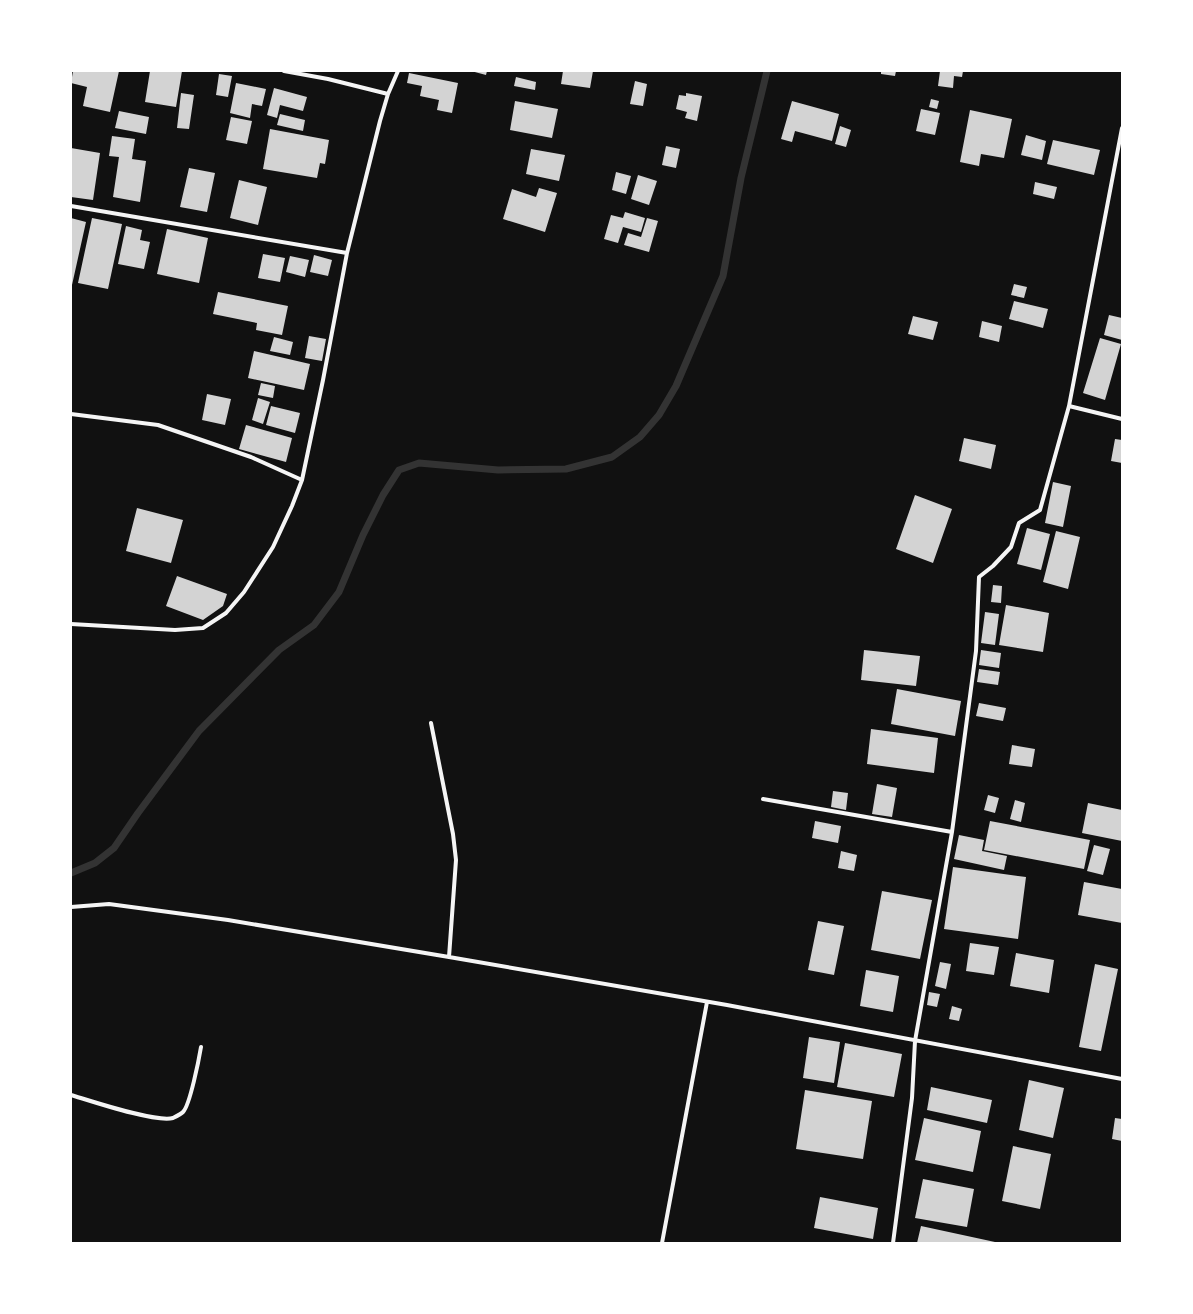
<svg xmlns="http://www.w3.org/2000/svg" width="1193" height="1314" font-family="Spectral,serif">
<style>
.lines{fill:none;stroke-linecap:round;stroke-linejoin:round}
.stream{stroke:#333;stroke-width:7}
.building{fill:#d3d3d3}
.minor{stroke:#f5f5f5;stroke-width:4}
</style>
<rect width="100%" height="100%" fill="#111"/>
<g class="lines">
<!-- stream -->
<path class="stream" d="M 71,873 L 95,863 L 114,848 L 138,813 L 199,731 L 279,650 L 314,625 L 339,592 L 363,535 L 383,495 L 399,470 L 419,463 L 498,470 L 566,469 L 612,457 L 640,437 L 659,415 L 676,386 L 723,276 L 741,178 L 767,71"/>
</g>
<!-- building -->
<path class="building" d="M 73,71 L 119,71 L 110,112 L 83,106 L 87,87 L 71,83 Z
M 150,71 L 182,71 L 176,107 L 145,102 Z
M 471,71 L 487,71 L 486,75 Z
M 563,71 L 593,71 L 590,88 L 561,84 Z
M 881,71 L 896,71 L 895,76 L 881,74 Z
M 940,71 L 963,71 L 962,77 L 954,76 L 953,88 L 938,86 Z
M 409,73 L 458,83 L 452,113 L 437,110 L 439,100 L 420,96 L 422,86 L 407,83 Z
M 219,74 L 232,76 L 228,97 L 216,95 Z
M 516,77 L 536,82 L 535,90 L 514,86 Z
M 635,81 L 647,84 L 643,106 L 630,104 Z
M 236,83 L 266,89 L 262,106 L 252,104 L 250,118 L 230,113 Z
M 274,88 L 307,97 L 303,111 L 280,105 L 277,118 L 267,115 Z
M 181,93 L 194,95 L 189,129 L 177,128 Z
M 686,93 L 702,96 L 697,121 L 685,118 L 687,112 L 676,109 L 679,95 L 686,96 Z
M 931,99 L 939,101 L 937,109 L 929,107 Z
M 515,101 L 558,109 L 552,138 L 510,130 Z
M 792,101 L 839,114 L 832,141 L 795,131 L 792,142 L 781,139 Z
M 921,109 L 940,113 L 935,135 L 916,131 Z
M 970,110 L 1012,119 L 1004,158 L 981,154 L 979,166 L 960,162 Z
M 119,111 L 149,117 L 146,134 L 115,128 Z
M 280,114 L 305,120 L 303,131 L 277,125 Z
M 231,117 L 252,121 L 247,144 L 226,140 Z
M 840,126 L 851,130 L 846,147 L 835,144 Z
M 270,129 L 329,140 L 325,164 L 320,163 L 317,178 L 263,169 Z
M 1026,135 L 1046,141 L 1042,160 L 1021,155 Z
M 112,136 L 135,139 L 132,159 L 146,161 L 140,202 L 113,197 L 119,157 L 109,156 Z
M 1053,140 L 1100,150 L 1094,175 L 1047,164 Z
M 666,146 L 680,149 L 676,168 L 662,165 Z
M 71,148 L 100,153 L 93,200 L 71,197 Z
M 531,149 L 565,155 L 559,181 L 526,174 Z
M 189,168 L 215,173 L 207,212 L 180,207 Z
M 616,172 L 631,176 L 626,194 L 612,190 Z
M 638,175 L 657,181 L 649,205 L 631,199 Z
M 239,180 L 267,187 L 258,225 L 230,218 Z
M 1035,182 L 1057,187 L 1054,199 L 1033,194 Z
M 539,188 L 557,193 L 545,232 L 503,219 L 512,189 L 536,197 Z
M 625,212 L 645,218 L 641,232 L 623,227 L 618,243 L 604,239 L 611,215 L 623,218 Z
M 71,218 L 86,222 L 72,285 L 71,285 Z
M 92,218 L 122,224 L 108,289 L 78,283 Z
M 647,218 L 658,221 L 649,252 L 624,245 L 628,233 L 641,237 Z
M 126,226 L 142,230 L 140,240 L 150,242 L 144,269 L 118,264 Z
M 167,229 L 208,238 L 199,283 L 157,274 Z
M 263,254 L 285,258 L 280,282 L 258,278 Z
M 314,255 L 332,260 L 328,276 L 310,272 Z
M 290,256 L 309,260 L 305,277 L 286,272 Z
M 1014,284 L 1027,287 L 1024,298 L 1011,295 Z
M 218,292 L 288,306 L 282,335 L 256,330 L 257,323 L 213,314 Z
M 1014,301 L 1048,309 L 1043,328 L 1009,319 Z
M 1109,315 L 1122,318 L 1122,340 L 1104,335 Z
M 913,316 L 938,322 L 933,340 L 908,334 Z
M 982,321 L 1002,326 L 999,342 L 979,337 Z
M 309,336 L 326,339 L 322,361 L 305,358 Z
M 274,337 L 293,342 L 290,355 L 270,351 Z
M 1100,338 L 1121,344 L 1105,400 L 1083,393 Z
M 254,351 L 310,364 L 304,390 L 248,378 Z
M 261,383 L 275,386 L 273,398 L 258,395 Z
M 207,394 L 231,399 L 225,425 L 202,420 Z
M 258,398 L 270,402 L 263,424 L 252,420 Z
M 271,406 L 300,413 L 295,433 L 266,425 Z
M 246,425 L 292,438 L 286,462 L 239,449 Z
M 964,438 L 996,445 L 991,469 L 959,461 Z
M 1115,439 L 1122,440 L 1122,463 L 1111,461 Z
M 1053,482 L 1071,486 L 1063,527 L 1045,523 Z
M 915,495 L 952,509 L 933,563 L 896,549 Z
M 137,508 L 183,520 L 171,563 L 126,551 Z
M 1027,528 L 1050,534 L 1041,570 L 1017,564 Z
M 1056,531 L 1080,537 L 1068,589 L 1043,582 Z
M 177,576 L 227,594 L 223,606 L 203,620 L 166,606 Z
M 993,585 L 1002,586 L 1001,603 L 991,602 Z
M 1006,605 L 1049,613 L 1043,652 L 999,645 Z
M 985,612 L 999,614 L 995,645 L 981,643 Z
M 864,650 L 920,656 L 916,686 L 861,680 Z
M 981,650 L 1001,653 L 999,668 L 979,665 Z
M 979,669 L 1000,672 L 998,685 L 977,682 Z
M 897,689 L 961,701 L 955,736 L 891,724 Z
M 979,703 L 1006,708 L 1003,721 L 976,716 Z
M 871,729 L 938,738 L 934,773 L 867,764 Z
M 1012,745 L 1035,749 L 1032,767 L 1009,764 Z
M 877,784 L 897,788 L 892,817 L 872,814 Z
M 833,791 L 848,793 L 846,810 L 831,807 Z
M 988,795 L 999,798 L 995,813 L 984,810 Z
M 1015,800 L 1025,803 L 1021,822 L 1010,819 Z
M 1088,803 L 1122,810 L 1122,841 L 1082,833 Z
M 815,821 L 841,826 L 838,843 L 812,838 Z
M 990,821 L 1090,840 L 1084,869 L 984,850 Z
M 959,835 L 984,840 L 982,851 L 1007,856 L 1004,870 L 954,859 Z
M 1094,845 L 1110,849 L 1103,875 L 1087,871 Z
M 841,851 L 857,855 L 854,871 L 838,868 Z
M 953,867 L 1026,877 L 1018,939 L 944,929 Z
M 1084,882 L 1122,889 L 1122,923 L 1078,915 Z
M 882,891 L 932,900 L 920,959 L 871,950 Z
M 818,921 L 844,926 L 834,975 L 808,970 Z
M 970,943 L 999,947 L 994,975 L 966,971 Z
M 1016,953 L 1054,960 L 1049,993 L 1010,986 Z
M 940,962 L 951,964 L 946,989 L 935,986 Z
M 1095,964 L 1118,969 L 1101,1051 L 1079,1047 Z
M 866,970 L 899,976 L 893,1012 L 860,1006 Z
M 929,992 L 940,994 L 937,1007 L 927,1005 Z
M 952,1006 L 962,1009 L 959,1021 L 949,1019 Z
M 809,1037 L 840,1042 L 834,1083 L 803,1078 Z
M 845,1043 L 902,1054 L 894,1097 L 837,1087 Z
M 1029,1080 L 1064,1088 L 1053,1138 L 1019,1130 Z
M 931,1087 L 992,1100 L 987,1123 L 927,1110 Z
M 805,1090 L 872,1101 L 863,1159 L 796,1149 Z
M 924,1118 L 981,1131 L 973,1172 L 915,1160 Z
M 1115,1118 L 1122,1119 L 1122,1141 L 1112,1139 Z
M 1013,1146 L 1051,1154 L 1040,1209 L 1002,1201 Z
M 923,1179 L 974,1189 L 967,1227 L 915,1218 Z
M 820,1197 L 878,1208 L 873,1239 L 814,1228 Z
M 921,1226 L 995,1242 L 995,1243 L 917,1243 Z"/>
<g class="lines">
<!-- minor -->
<path class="minor" d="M 284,71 L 328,79 L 388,94
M 71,206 L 347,253
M 1069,406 L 1122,419
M 71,414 L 158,425 L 251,457 L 302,480
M 71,624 L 175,630 L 203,628 L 226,613 L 244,592 L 273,547 L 292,506 L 302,480 L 323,380 L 347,253 L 380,121 L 388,94 L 398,71
M 431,723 L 453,834 L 456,860 L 449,957
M 763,799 L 952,832
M 71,907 L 109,904 L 228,920 L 449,957 L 727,1005 L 1122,1079
M 71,1095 C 91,1101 156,1123 173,1118 C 175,1117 181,1114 183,1112 C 190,1105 199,1059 201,1047
M 662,1243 L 707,1002
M 893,1243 L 912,1098 L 915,1041 L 952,832 L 976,651 L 979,577 L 993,566 L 1011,547 L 1019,523 L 1040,510 L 1069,406 L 1122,128"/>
</g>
<!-- border -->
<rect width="1193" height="1314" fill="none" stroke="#ffffff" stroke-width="144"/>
</svg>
